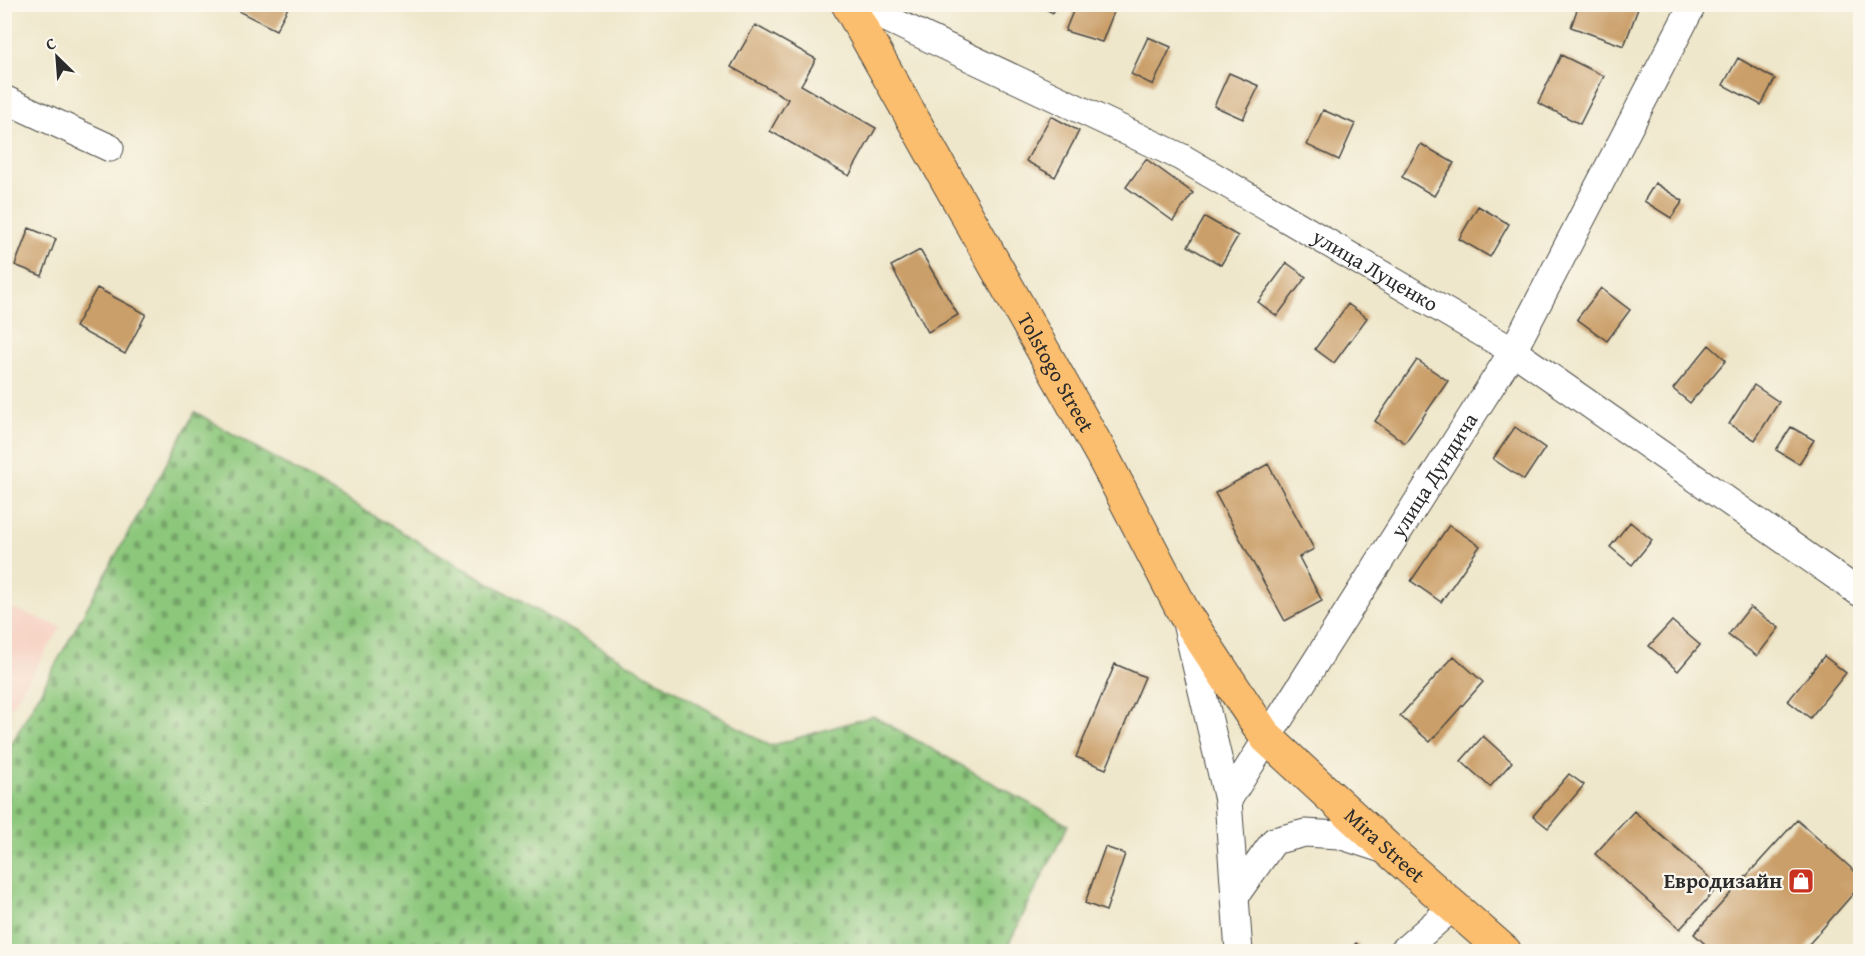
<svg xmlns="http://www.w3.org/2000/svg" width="1865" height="956" font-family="'Gentium Book Plus',serif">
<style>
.built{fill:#f6d2c3}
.cemetery{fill:url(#cemetery-stones);stroke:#5c7954;stroke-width:1.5}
.building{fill:#ca9f69}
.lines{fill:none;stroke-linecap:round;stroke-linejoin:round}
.minor-casing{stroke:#484743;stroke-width:29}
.major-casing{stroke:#484743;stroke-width:35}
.minor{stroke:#fff;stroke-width:27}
.major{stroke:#fbbd6e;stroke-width:33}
.labels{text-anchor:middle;stroke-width:4.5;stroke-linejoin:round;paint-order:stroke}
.street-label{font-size:21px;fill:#2b2b2b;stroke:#fbf7ec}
.poi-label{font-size:21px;font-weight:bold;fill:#2b2b2b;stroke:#fbf7ec;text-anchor:end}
</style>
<defs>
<pattern id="cemetery-stones" width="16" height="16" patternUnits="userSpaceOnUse" patternTransform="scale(1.5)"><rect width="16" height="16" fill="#8cc77c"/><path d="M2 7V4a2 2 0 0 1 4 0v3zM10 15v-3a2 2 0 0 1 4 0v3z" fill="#73a266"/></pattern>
</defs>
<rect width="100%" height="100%" fill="#fbf7ec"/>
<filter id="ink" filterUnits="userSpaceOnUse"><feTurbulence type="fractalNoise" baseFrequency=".0167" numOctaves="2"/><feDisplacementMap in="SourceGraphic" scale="12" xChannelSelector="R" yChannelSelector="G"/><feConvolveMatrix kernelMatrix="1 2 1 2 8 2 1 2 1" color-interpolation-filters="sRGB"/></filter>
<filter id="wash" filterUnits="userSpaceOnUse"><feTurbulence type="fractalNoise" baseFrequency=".008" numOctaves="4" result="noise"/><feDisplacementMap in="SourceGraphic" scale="24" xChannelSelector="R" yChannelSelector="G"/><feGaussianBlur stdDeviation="1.35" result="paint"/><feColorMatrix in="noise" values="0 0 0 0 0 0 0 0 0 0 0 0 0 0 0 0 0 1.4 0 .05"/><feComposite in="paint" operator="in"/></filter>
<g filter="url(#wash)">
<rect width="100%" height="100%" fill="#efe7cb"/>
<!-- built -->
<path class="built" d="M 5,605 L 61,627 L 5,717 Z"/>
<!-- cemetery -->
<path class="cemetery" d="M 195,412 L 770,746 L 873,716 L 1068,825 L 1005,951 L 5,951 L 5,756 Z"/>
<g id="blocks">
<!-- building -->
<path class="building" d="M 244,4 L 290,4 L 276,30 L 240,12 Z
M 1036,4 L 1057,4 L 1053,13 Z
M 1076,4 L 1117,4 L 1102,42 L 1065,31 Z
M 1579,4 L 1639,6 L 1624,46 L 1571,27 Z
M 755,25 L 816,59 L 801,85 L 876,128 L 849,176 L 770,131 L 788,99 L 731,67 Z
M 1148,37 L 1171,47 L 1153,85 L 1131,74 Z
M 1561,55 L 1604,76 L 1580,124 L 1538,103 Z
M 1738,58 L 1775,79 L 1761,105 L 1723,85 Z
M 1229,73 L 1259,86 L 1243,119 L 1214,106 Z
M 1323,110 L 1355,124 L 1339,160 L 1307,145 Z
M 1051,116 L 1079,131 L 1055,177 L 1026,161 Z
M 1421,144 L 1454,163 L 1434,196 L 1402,177 Z
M 1146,159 L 1193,193 L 1173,221 L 1126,187 Z
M 1655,183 L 1683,201 L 1671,218 L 1644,201 Z
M 1478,206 L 1509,224 L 1490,257 L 1459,239 Z
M 1205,217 L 1238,236 L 1221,265 L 1188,246 Z
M 29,228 L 56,239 L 42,276 L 15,265 Z
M 920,250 L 958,315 L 928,332 L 891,266 Z
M 1287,263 L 1306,277 L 1277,316 L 1258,302 Z
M 97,288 L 146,314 L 125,354 L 75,327 Z
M 1601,288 L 1630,310 L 1607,341 L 1577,319 Z
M 1348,304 L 1367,318 L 1334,363 L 1315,349 Z
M 1709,345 L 1726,360 L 1690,403 L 1673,389 Z
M 1417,360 L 1448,381 L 1405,443 L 1375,421 Z
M 1754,385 L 1779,402 L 1755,440 L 1729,424 Z
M 1515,427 L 1545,448 L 1524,480 L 1493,459 Z
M 1791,427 L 1814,440 L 1799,464 L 1776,450 Z
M 1268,464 L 1314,549 L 1299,557 L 1322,601 L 1285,621 L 1215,493 Z
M 1630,522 L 1652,540 L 1632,565 L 1610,547 Z
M 1449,525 L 1480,546 L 1441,602 L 1411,581 Z
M 1750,607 L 1779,628 L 1757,656 L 1728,635 Z
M 1672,621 L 1700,645 L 1678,671 L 1649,646 Z
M 1454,656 L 1483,682 L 1430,742 L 1400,716 Z
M 1824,656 L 1846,673 L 1810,718 L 1788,701 Z
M 1115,664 L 1145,677 L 1106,769 L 1076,757 Z
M 1483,736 L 1512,762 L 1490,787 L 1461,761 Z
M 1569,774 L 1584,785 L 1548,828 L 1533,816 Z
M 1634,811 L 1719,886 L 1680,929 L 1595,854 Z
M 1797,820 L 1860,876 L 1860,886 L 1802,952 L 1714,952 L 1694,934 Z
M 1105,847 L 1125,854 L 1106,911 L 1085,903 Z
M 1356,943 L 1366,952 L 1348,952 Z"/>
</g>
</g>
<g filter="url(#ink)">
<use href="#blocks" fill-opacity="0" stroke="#484743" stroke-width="1.5"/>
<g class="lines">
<defs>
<g id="minor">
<path id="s1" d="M 856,4 L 1181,157 L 1513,351 L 1860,593"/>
<path d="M 4,99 L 110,148"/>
<path d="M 1186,623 L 1228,800"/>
<path d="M 1235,896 L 1274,841 L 1305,833 L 1339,835 L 1388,851"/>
<path id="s2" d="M 1239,952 L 1228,800 L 1513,351 L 1693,4"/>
<path d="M 1402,952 L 1453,907"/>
</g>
<g id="major">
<path id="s3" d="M 848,4 L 1102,455 L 1184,613 L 1266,737 L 1390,851 L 1505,952"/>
</g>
</defs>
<!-- minor casing -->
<use href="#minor" class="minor-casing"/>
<!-- major casing -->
<use href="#major" class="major-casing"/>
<!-- minor -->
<use href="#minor" class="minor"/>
<!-- major -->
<use href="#major" class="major"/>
</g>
</g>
<!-- icons -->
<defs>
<symbol id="shop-square" viewBox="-11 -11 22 22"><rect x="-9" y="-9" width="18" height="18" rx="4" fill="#c8321e" stroke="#fbf7ec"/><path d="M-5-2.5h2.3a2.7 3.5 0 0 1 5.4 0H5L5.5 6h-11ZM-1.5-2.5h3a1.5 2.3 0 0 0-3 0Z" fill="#fff"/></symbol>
</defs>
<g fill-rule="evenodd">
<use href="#shop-square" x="1786" y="866" width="30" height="30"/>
</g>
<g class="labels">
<!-- street labels -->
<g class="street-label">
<text dy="7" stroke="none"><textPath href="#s1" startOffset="584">улица Луценко</textPath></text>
<text dy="7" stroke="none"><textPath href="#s3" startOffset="423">Tolstogo Street</textPath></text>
<text dy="7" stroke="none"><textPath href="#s2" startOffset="537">улица Дундича</textPath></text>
<text dy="7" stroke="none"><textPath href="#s3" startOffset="1005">Mira Street</textPath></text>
</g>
<!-- poi labels -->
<g class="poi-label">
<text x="1782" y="888">Евродизайн</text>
</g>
</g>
<!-- margin -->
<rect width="1865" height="956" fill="none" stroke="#fbf7ec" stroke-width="24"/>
<!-- north arrow -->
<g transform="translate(57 57) rotate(335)" stroke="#fbf7ec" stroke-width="4.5" paint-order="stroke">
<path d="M0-4.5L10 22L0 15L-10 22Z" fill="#2b2b2b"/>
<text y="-9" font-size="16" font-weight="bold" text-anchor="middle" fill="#2b2b2b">С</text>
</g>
</svg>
